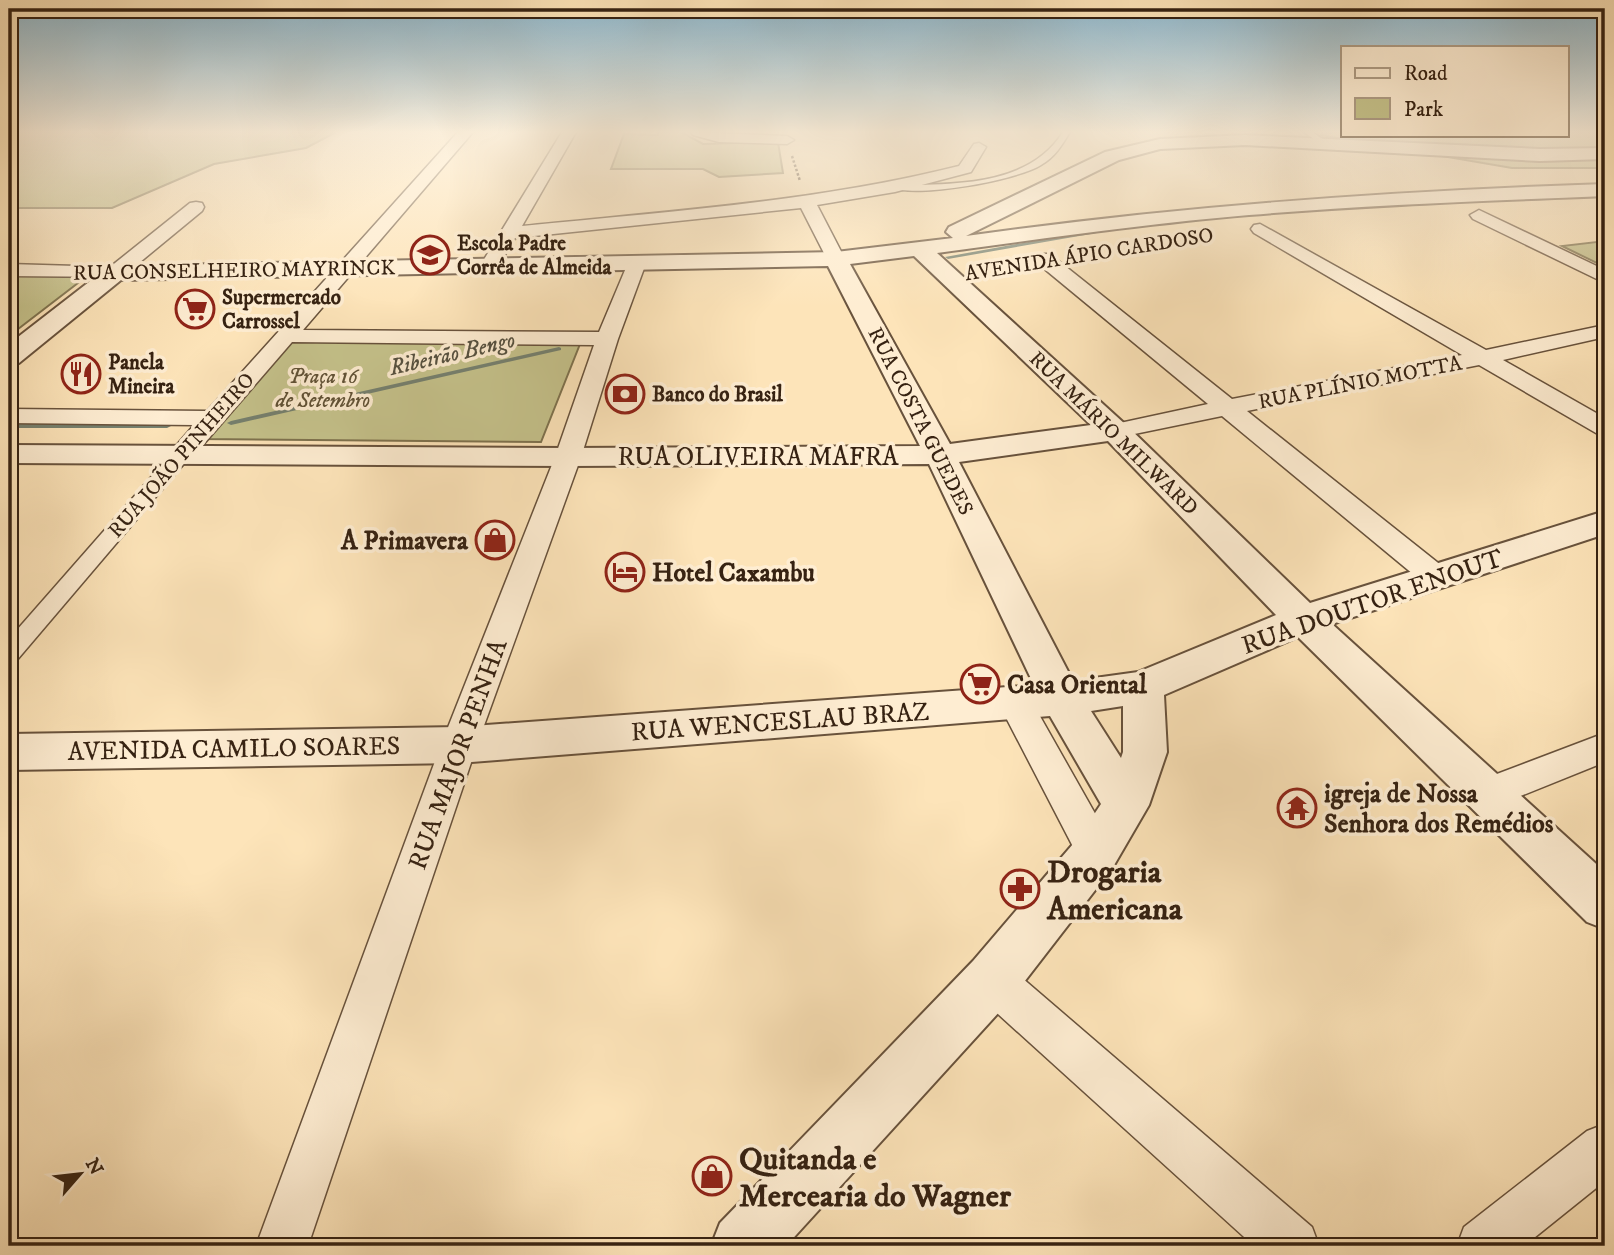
<svg xmlns="http://www.w3.org/2000/svg" width="1614" height="1255" font-family="'IM FELL DW Pica',serif">
<style>
.green{fill:#c5c28b;stroke:#7e724e;stroke-width:2}
.lines{fill:none;stroke-linecap:round;stroke-linejoin:round}
.stream{fill:#75806f;fill-rule:evenodd}
.service-casing{stroke:#68523c;stroke-width:3}
.pedestrian-casing{stroke:#68523c;stroke-width:3}
.minor-casing{stroke:#68523c;stroke-width:3}
.tertiary-casing{stroke:#68523c;stroke-width:4}
.path{stroke:#362212;stroke-width:2.5;stroke-dasharray:2.5 2;stroke-linecap:butt}
.service{fill:#feedd2;fill-rule:evenodd}
.pedestrian{fill:#feedd2;fill-rule:evenodd}
.minor{fill:#feedd2;fill-rule:evenodd}
.tertiary{fill:#feedd2;fill-rule:evenodd}
.labels{text-anchor:middle;stroke-width:7;stroke-linejoin:round;paint-order:stroke}
.far-poi-label{font-size:21px;font-weight:bold;fill:#362212;stroke:#feedd2;text-anchor:start}
.far-street-label{font-size:21px;fill:#362212;stroke:#feedd2}
.far-park-label{font-size:21px;font-style:italic;fill:#615236;stroke:#feedd2}
.far-water-label{font-size:23px;font-style:italic;fill:#565140;stroke:#feedd2}
.street-label{font-size:26px;fill:#362212;stroke:#feedd2}
.poi-label{font-size:26px;font-weight:bold;fill:#362212;stroke:#feedd2;text-anchor:start}
.near-poi-label{font-size:32px;font-weight:bold;fill:#362212;stroke:#feedd2;text-anchor:start}
</style>
<rect width="100%" height="100%" fill="#fde4b9"/>
<filter id="stains"><feTurbulence type="fractalNoise" baseFrequency=".00286" numOctaves="4"/><feColorMatrix values="0 0 0 0 .2 0 0 0 0 .09 0 0 0 0 .02 0 0 0 .5 -.17"/></filter>
<radialGradient id="worn" r=".72"><stop offset=".6" stop-color="#630" stop-opacity="0"/><stop offset="1" stop-color="#630" stop-opacity=".3"/></radialGradient>
<!-- green -->
<path class="green" d="M 9,132 L 336,132 L 306,148 L 214,164 L 112,208 L 9,208 Z
M 658,132 L 681,132 L 703,144 L 778,142 L 783,173 L 719,177 L 703,169 L 611,169 L 624,134 L 658,135 Z
M 1331,132 L 1343,132 L 1343,135 L 1567,135 L 1567,132 L 1605,132 L 1605,168 L 1512,168 L 1320,135 Z
M 1605,241 L 1605,267 L 1562,246 Z
M 9,272 L 91,273 L 9,336 Z
M 295,336 L 582,339 L 541,442 L 198,439 Z"/>
<g class="lines">
<!-- stream -->
<path class="stream" d="M 1106,228 L 1108,229 L 1108,231 L 948,259 L 945,257 Z
M 559,347 L 561,348 L 561,350 L 231,425 L 227,423 L 231,421 Z
M 9,424 L 167,424 L 171,426 L 167,428 L 9,428 Z"/>
<defs>
<path id="service" d="M 1063,132 L 1070,132 C 1062,145 1055,157 1041,165 C 1018,180 914,199 891,187 L 895,185 C 953,184 1029,187 1063,132 Z
M 1304,132 L 1312,132 L 1330,144 L 1323,146 Z"/>
<path id="pedestrian" d="M 181,449 L 190,455 L 188,459 L 17,660 L 9,663 L 9,639 L 174,451 Z"/>
<path id="minor" d="M 458,132 L 473,132 L 303,330 L 599,332 L 628,263 L 637,257 L 646,263 L 618,339 L 581,457 L 477,745 L 308,1246 L 256,1246 L 441,745 L 555,457 L 594,345 L 292,342 L 190,460 L 181,463 L 172,460 L 168,455 L 194,425 L 9,423 L 9,409 L 207,411 Z
M 562,132 L 576,132 L 522,226 C 668,211 816,202 959,166 L 974,144 L 979,143 L 986,147 L 971,172 L 895,192 L 817,205 L 845,259 L 836,265 L 827,259 L 801,208 L 515,238 L 496,270 L 482,270 L 480,266 Z
M 691,132 L 787,136 L 794,140 L 787,144 L 719,142 L 693,135 Z
M 196,202 L 202,203 L 204,207 L 202,211 L 122,277 L 9,276 L 9,264 L 110,267 L 190,203 Z
M 1479,210 L 1605,270 L 1605,283 L 1473,219 L 1470,215 Z
M 1260,224 L 1486,350 L 1605,325 L 1605,337 L 1503,360 L 1605,418 L 1605,435 L 1596,433 L 1479,365 L 1247,411 L 1447,570 L 1451,577 L 1447,584 L 1436,587 L 1425,584 L 1222,416 L 1115,438 L 1106,436 L 1103,431 L 1106,426 L 1208,404 L 1036,262 L 1034,258 L 1036,254 L 1050,254 L 1232,399 L 1462,355 L 1254,233 L 1251,229 L 1254,225 Z
M 1016,691 L 1028,695 L 1110,840 L 1116,852 L 1110,864 L 1096,870 L 1082,864 L 999,704 L 1004,695 Z
M 1605,733 L 1605,762 L 1486,810 L 1473,805 L 1467,794 L 1473,783 Z
M 992,958 L 1007,965 L 1312,1227 L 1319,1246 L 1254,1246 L 977,995 L 970,980 L 977,965 Z
M 1605,1124 L 1605,1181 L 1524,1246 L 1457,1246 L 1464,1227 L 1587,1131 Z"/>
<path id="tertiary" d="M 1245,135 L 1540,149 L 1605,148 L 1605,159 L 1540,161 L 1245,145 L 1160,149 L 1119,160 L 966,236 C 1179,206 1391,191 1605,184 L 1605,196 C 1486,201 1367,205 1249,215 C 1144,224 1041,239 937,253 L 1126,425 L 1310,603 L 1605,511 L 1605,534 L 1332,624 L 1605,872 L 1605,929 L 1587,922 L 1298,637 L 1164,695 L 1167,752 L 1149,805 L 1113,867 L 1011,999 L 786,1246 L 711,1246 L 720,1223 L 973,961 L 1079,837 L 1101,804 L 1050,716 L 459,763 L 9,770 L 9,734 L 459,727 L 1034,685 L 929,464 L 568,466 L 9,463 L 9,445 L 568,448 L 920,446 L 828,266 L 121,280 L 19,363 L 9,365 L 9,344 L 107,268 L 115,266 L 836,252 L 953,238 L 946,232 L 949,227 L 1105,152 L 1160,139 ZM 914,256 L 1091,425 L 950,444 L 850,264 ZM 1108,441 L 1276,615 L 1138,672 L 1073,681 L 959,462 ZM 1123,706 L 1123,752 L 1121,758 L 1091,711 Z"/>
</defs>
<!-- service casing -->
<use href="#service" class="service-casing"/>
<!-- pedestrian casing -->
<use href="#pedestrian" class="pedestrian-casing"/>
<!-- minor casing -->
<use href="#minor" class="minor-casing"/>
<!-- tertiary casing -->
<use href="#tertiary" class="tertiary-casing"/>
<!-- path -->
<path class="path" d="M 792,156 L 800,181"/>
<!-- service -->
<use href="#service" class="service"/>
<!-- pedestrian -->
<use href="#pedestrian" class="pedestrian"/>
<!-- minor -->
<use href="#minor" class="minor"/>
<!-- tertiary -->
<use href="#tertiary" class="tertiary"/>
</g>
<!-- sky -->
<linearGradient id="sky" x2="0" y2="1"><stop stop-color="#8bb8d0"/><stop offset="0.43" stop-color="#fef3e0"/><stop offset="1" stop-color="#fef3e0" stop-opacity="0"/></linearGradient>
<rect width="1614" height="307" fill="url(#sky)"/>
<!-- icons -->
<defs>
<symbol id="school-ring" viewBox="-11 -11 22 22"><circle r="9.5" fill="#feedd2" stroke="#8f2418" stroke-width="1.5"/><path d="M0-5L7-2L0 1L-7-2ZM-4 1L0 2.5L4 1V4Q0 6-4 4Z" fill="#8f2418"/></symbol>
<symbol id="supermarket-ring" viewBox="-11 -11 22 22"><circle r="9.5" fill="#feedd2" stroke="#8f2418" stroke-width="1.5"/><path d="M-6-5.5h2.5l.6 2H6L4.5 2H-2.5L-4.4-4H-6ZM-1.5 3.2a1.3 1.3 0 1 0 .1 0ZM3 3.2a1.3 1.3 0 1 0 .1 0Z" fill="#8f2418"/></symbol>
<symbol id="restaurant-ring" viewBox="-11 -11 22 22"><circle r="9.5" fill="#feedd2" stroke="#8f2418" stroke-width="1.5"/><path d="M-5-6h1v4h1v-4h1v4h1v-4h1v5L-1.5 .5V6h-2V.5L-5-1ZM5-6V6H3V1.5H1.5Q1.5-4 5-6Z" fill="#8f2418"/></symbol>
<symbol id="bank-ring" viewBox="-11 -11 22 22"><circle r="9.5" fill="#feedd2" stroke="#8f2418" stroke-width="1.5"/><path d="M-6-4H6V4H-6ZM0-2.3a2.3 2.3 0 1 0 0 4.6a2.3 2.3 0 1 0 0-4.6Z" fill="#8f2418"/></symbol>
<symbol id="shop-ring" viewBox="-11 -11 22 22"><circle r="9.5" fill="#feedd2" stroke="#8f2418" stroke-width="1.5"/><path d="M-5-2.5h2.3a2.7 3.5 0 0 1 5.4 0H5L5.5 6h-11ZM-1.5-2.5h3a1.5 2.3 0 0 0-3 0Z" fill="#8f2418"/></symbol>
<symbol id="hotel-ring" viewBox="-11 -11 22 22"><circle r="9.5" fill="#feedd2" stroke="#8f2418" stroke-width="1.5"/><path d="M-6-4.5h1.5V1H6V5H4.5V3h-9V5H-6ZM-4 0a1.8 1.8 0 1 1 3.6 0ZM.5 0V-2.5h3Q6-2.5 6 0Z" fill="#8f2418"/></symbol>
<symbol id="temple-ring" viewBox="-11 -11 22 22"><circle r="9.5" fill="#feedd2" stroke="#8f2418" stroke-width="1.5"/><path d="M0-6L5-2H3V0L6.5 2.5H4V6H1.5V3h-3V6H-4V2.5H-6.5L-3 0V-2H-5Z" fill="#8f2418"/></symbol>
<symbol id="pharmacy-ring" viewBox="-11 -11 22 22"><circle r="9.5" fill="#feedd2" stroke="#8f2418" stroke-width="1.5"/><path d="M-2-6h4v4h4v4h-4v4h-4v-4h-4v-4h4Z" fill="#8f2418"/></symbol>
</defs>
<g fill-rule="evenodd">
<use href="#school-ring" x="408" y="233" width="44" height="44"/>
<use href="#supermarket-ring" x="173" y="287" width="44" height="44"/>
<use href="#restaurant-ring" x="59" y="352" width="44" height="44"/>
<use href="#bank-ring" x="603" y="372" width="44" height="44"/>
<use href="#shop-ring" x="473" y="518" width="44" height="44"/>
<use href="#hotel-ring" x="603" y="550" width="44" height="44"/>
<use href="#supermarket-ring" x="958" y="662" width="44" height="44"/>
<use href="#temple-ring" x="1275" y="786" width="44" height="44"/>
<use href="#pharmacy-ring" x="998" y="867" width="44" height="44"/>
<use href="#shop-ring" x="690" y="1154" width="44" height="44"/>
</g>
<g class="labels">
<!-- far-poi labels -->
<g class="far-poi-label">
<text x="457" y="250">Escola Padre<tspan x="457" dy="24">Corrêa de Almeida</tspan></text>
<text x="222" y="304">Supermercado<tspan x="222" dy="24">Carrossel</tspan></text>
<text x="108" y="369">Panela<tspan x="108" dy="24">Mineira</tspan></text>
<text x="652" y="401">Banco do Brasil</text>
</g>
<!-- far-street labels -->
<g class="far-street-label">
<text transform="translate(1089 254) rotate(-9)" y="7">AVENIDA ÁPIO CARDOSO</text>
<text transform="translate(234 270) rotate(-1)" y="7">RUA CONSELHEIRO MAYRINCK</text>
<text transform="translate(1360 382) rotate(-11)" y="7">RUA PLÍNIO MOTTA</text>
<text transform="translate(921 421) rotate(63)" y="7">RUA COSTA GUEDES</text>
<text transform="translate(1114 433) rotate(44)" y="7">RUA MÁRIO MILWARD</text>
<text transform="translate(181 455) rotate(-49)" y="7">RUA JOÃO PINHEIRO</text>
</g>
<!-- far-park labels -->
<g class="far-park-label">
<text x="323" y="383">Praça 16<tspan x="323" dy="24">de Setembro</tspan></text>
</g>
<!-- far-water labels -->
<g class="far-water-label">
<text transform="translate(452 353) rotate(-13)" y="8">Ribeirão Bengo</text>
</g>
<!-- street labels -->
<g class="street-label">
<text x="758" y="465">RUA OLIVEIRA MAFRA</text>
<text transform="translate(1372 601) rotate(-19)" y="9">RUA DOUTOR ENOUT</text>
<text transform="translate(780 721) rotate(-4)" y="9">RUA WENCESLAU BRAZ</text>
<text transform="translate(234 748) rotate(-1)" y="9">AVENIDA CAMILO SOARES</text>
<text transform="translate(457 754) rotate(-70)" y="9">RUA MAJOR PENHA</text>
</g>
<!-- poi labels -->
<g class="poi-label">
<text x="468" y="549" text-anchor="end">A Primavera</text>
<text x="652" y="581">Hotel Caxambu</text>
<text x="1007" y="693">Casa Oriental</text>
<text x="1324" y="802">igreja de Nossa<tspan x="1324" dy="30">Senhora dos Remédios</tspan></text>
</g>
<!-- near-poi labels -->
<g class="near-poi-label">
<text x="1047" y="882">Drogaria<tspan x="1047" dy="37">Americana</tspan></text>
<text x="739" y="1169">Quitanda e<tspan x="739" dy="37">Mercearia do Wagner</tspan></text>
</g>
</g>
<!-- margin -->
<rect width="1614" height="1255" fill="none" stroke="#fde4b9" stroke-width="35"/>
<rect x="10" y="10" width="1593" height="1234" fill="none" stroke="#362212" stroke-width="3.5"/>
<rect x="18" y="18" width="1579" height="1220" fill="none" stroke="#362212" stroke-width="2"/>
<!-- legend -->
<rect x="1341" y="46" width="228" height="91" fill="#feedd2" stroke="#ae9c85" stroke-width="2"/>
<rect x="1355" y="68" width="35" height="10" fill="#feedd2" stroke="#ae9c85" stroke-width="2"/>
<text x="1404" y="80" font-size="21" fill="#362212">Road</text>
<rect x="1355" y="98" width="35" height="21" fill="#c5c28b" stroke="#ae9c85" stroke-width="2"/>
<text x="1404" y="116" font-size="21" fill="#362212">Park</text>
<!-- north arrow -->
<g transform="translate(80 1174) rotate(62)" stroke="#feedd2" stroke-width="5" paint-order="stroke">
<path d="M0-5L12 26L0 18L-12 26Z" fill="#362212"/>
<text y="-10" font-size="19" font-weight="bold" text-anchor="middle" fill="#362212">N</text>
</g>
<rect width="100%" height="100%" filter="url(#stains)"/>
<rect width="100%" height="100%" fill="url(#worn)"/>
</svg>
